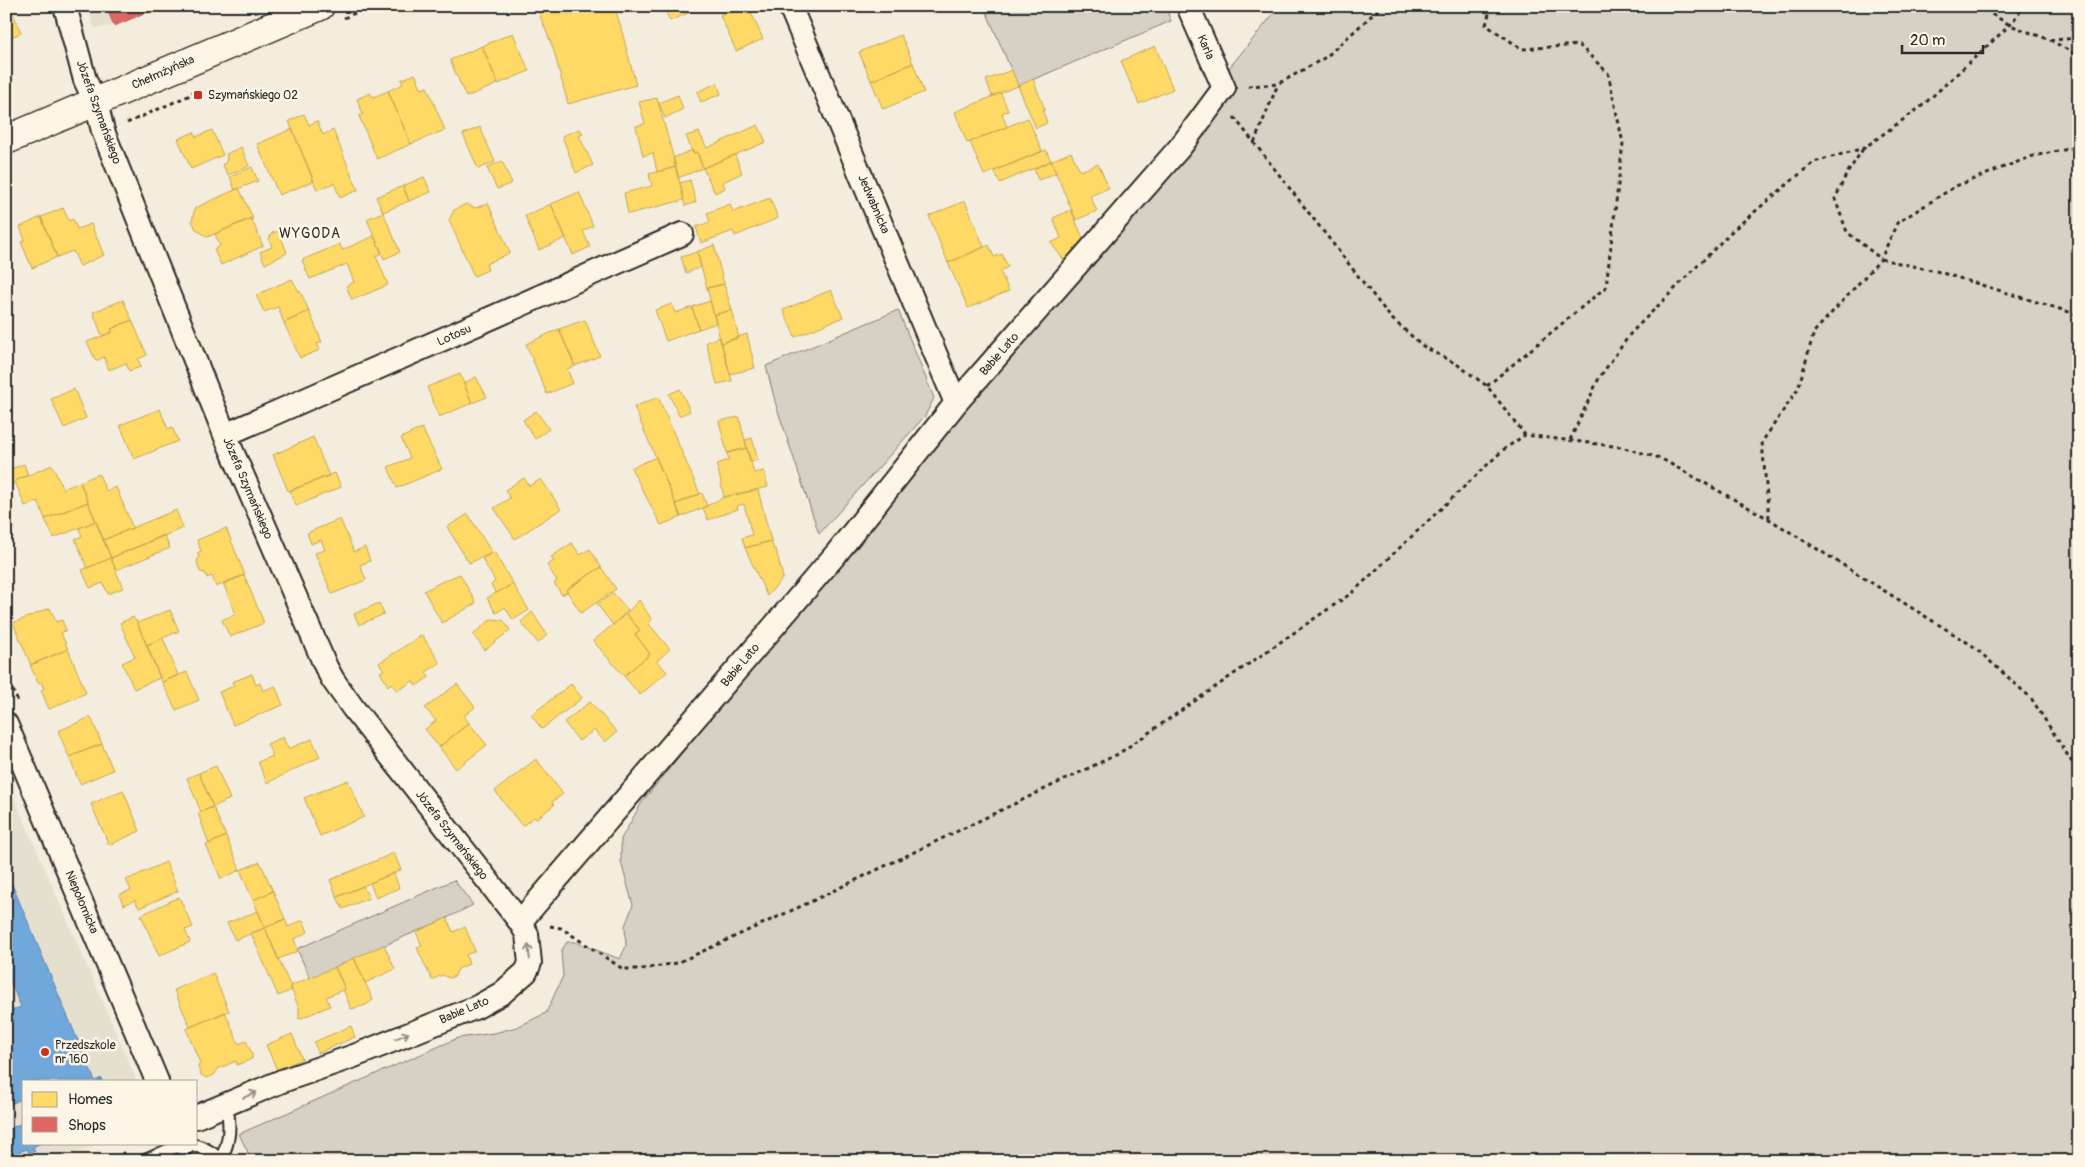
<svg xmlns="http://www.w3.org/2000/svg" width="2085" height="1167" font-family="Pangolin,sans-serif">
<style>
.built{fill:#e5dfd0}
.green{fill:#d6d1c4;stroke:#807e78}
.homes{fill:#ffd966;stroke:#bfa554}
.shops{fill:#e06666;stroke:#aa5454}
.schools{fill:#6fa8dc;stroke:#5b82a7}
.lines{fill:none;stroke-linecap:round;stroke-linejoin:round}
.lane-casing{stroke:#2b2b2b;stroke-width:15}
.street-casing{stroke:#2b2b2b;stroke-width:26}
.secondary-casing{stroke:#2b2b2b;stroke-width:31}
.path{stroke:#2b2b2b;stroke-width:3;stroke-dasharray:4 4;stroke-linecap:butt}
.lane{stroke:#fcf5e5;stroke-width:11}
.street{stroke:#fcf5e5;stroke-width:22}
.secondary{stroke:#fcf5e5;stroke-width:28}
.oneway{stroke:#949088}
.poi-dot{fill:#c8321e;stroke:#fcf5e5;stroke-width:2}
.labels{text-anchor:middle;stroke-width:5;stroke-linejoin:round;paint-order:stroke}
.street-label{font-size:12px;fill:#2b2b2b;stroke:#fcf5e5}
.poi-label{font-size:12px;fill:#2b2b2b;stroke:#fcf5e5;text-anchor:start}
.neighbourhood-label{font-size:14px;letter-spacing:1px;fill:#2b2b2b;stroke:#fcf5e5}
</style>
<rect width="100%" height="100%" fill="#f4edde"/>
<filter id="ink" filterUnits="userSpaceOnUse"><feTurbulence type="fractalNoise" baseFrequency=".02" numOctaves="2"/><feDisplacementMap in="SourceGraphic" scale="10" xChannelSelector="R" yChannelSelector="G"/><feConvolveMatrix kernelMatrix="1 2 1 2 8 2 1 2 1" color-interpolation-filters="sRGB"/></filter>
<g filter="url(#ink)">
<!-- built -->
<path class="built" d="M 88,6 L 162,6 L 114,26 L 94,28 Z
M 6,779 L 137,1081 L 24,1081 L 24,1143 L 98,1143 L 55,1161 L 6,1161 Z"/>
<!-- green -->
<path class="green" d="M 984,6 L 1165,6 L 1171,21 L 1018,86 Z
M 1280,6 L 2079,6 L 2079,1161 L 252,1161 L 239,1134 L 458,1038 L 494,1033 L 517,1027 L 546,1013 L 563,976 L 561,951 L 567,942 L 575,942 L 620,959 L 626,946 L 625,926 L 633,905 L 621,862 L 621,839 L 642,802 L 962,410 L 1235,90 L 1229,68 Z
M 898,310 L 934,398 L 925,416 L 819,534 L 776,405 L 766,366 Z
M 454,880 L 473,905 L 447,918 L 310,978 L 297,949 Z"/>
<!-- homes -->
<path class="homes" d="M 6,6 L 10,6 L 21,33 L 6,39 Z
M 536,6 L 614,6 L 620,24 L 636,85 L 568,104 L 553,48 Z
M 663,6 L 704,6 L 670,21 Z
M 740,6 L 748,6 L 763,39 L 736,51 L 720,15 Z
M 513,33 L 529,71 L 498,84 L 482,46 Z
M 901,35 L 913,63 L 871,81 L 859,52 Z
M 482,46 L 498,84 L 466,97 L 450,60 Z
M 1155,46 L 1173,89 L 1139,104 L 1121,61 Z
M 913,63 L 924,92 L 883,109 L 871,81 Z
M 1012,70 L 1018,86 L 992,96 L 986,80 Z
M 415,74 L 422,89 L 427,87 L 445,130 L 411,144 L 388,91 L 403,84 L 401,80 Z
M 1033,79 L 1045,110 L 1043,111 L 1047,123 L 1036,128 L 1018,86 Z
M 717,83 L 721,94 L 701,102 L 697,92 Z
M 388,91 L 411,144 L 377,159 L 359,116 L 363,114 L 357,99 L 370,93 L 373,97 Z
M 1001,93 L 1008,111 L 1002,113 L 1007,127 L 967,143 L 955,112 Z
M 678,95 L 683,109 L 665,118 L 659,103 Z
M 657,98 L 676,167 L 657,172 L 653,153 L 643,156 L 636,126 L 645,124 L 639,102 Z
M 304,114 L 309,125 L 317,121 L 323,135 L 333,130 L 358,190 L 340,198 L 334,183 L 317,190 L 289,121 Z
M 1028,118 L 1042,151 L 984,175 L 970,142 Z
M 758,125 L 766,142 L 703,168 L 697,152 L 693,153 L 686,136 L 699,132 L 707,148 Z
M 480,127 L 495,162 L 478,169 L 463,134 Z
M 292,129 L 314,181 L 279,195 L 257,144 Z
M 580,129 L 583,134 L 579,136 L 593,165 L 576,173 L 562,136 Z
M 212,130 L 223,155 L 191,169 L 178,139 L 194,132 L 196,137 Z
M 241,147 L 249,166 L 228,175 L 222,164 L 225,164 L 227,158 L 226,154 Z
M 692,150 L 693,153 L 697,152 L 703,168 L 678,178 L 673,158 Z
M 1046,150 L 1051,161 L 1000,183 L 994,171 Z
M 1071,152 L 1080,171 L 1098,164 L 1109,188 L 1090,196 L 1097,211 L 1076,220 L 1051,161 Z
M 735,155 L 742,173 L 723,182 L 725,188 L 715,193 L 703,168 Z
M 502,161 L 512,183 L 497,189 L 487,168 Z
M 1051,161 L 1056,173 L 1038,180 L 1034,169 Z
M 252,167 L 258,181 L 235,190 L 230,177 Z
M 676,167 L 684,200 L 628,214 L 624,193 L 652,186 L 649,174 Z
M 424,177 L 431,192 L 409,201 L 403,186 Z
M 690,180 L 696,202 L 685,206 L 680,183 Z
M 403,186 L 409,201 L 383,212 L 376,197 Z
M 239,188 L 253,218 L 207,237 L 196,229 L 192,221 L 195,208 Z
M 579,192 L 593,226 L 583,231 L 590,247 L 573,255 L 551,204 Z
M 770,198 L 778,218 L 735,236 L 733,231 L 701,243 L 696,227 L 710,222 L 707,213 L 730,204 L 733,212 Z
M 965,201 L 984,247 L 948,263 L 929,216 Z
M 488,203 L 510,253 L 486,264 L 488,270 L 474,276 L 449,220 L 454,210 L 466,204 L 476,208 Z
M 551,204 L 566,238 L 539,250 L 525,216 Z
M 63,208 L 69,221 L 73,219 L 77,229 L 91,224 L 104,255 L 80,266 L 73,251 L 57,257 L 41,217 Z
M 1071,210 L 1085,243 L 1066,263 L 1051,243 L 1061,238 L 1053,218 Z
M 383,212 L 400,252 L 384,259 L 367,219 Z
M 41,217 L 57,257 L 32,268 L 21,242 L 25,240 L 20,227 Z
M 251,218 L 263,246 L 221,265 L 214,250 L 220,246 L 215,234 Z
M 279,231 L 287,253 L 265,264 L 260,252 L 272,247 L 269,239 L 272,233 Z
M 374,236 L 382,253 L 376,256 L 388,285 L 352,300 L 346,286 L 354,282 L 347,264 L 310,279 L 302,260 L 340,244 L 342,250 Z
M 714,245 L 724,284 L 707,288 L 697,252 Z
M 989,245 L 994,257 L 1002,254 L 1008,267 L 1000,271 L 1009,291 L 968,308 L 948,263 Z
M 697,252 L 701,267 L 686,273 L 681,257 Z
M 292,279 L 299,292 L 300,291 L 309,311 L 284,323 L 278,307 L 264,312 L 256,295 Z
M 724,284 L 732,310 L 714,315 L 707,288 Z
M 831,290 L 843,317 L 795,337 L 783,310 Z
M 123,300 L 132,320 L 111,329 L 113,332 L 102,336 L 93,312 Z
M 710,301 L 716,323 L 699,329 L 692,307 Z
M 672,304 L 675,313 L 692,307 L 699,329 L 666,341 L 655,310 Z
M 732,310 L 739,338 L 721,343 L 714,315 Z
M 309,311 L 322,342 L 317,344 L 320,350 L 300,358 L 284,323 Z
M 132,320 L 147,355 L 138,359 L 141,367 L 129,371 L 126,363 L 109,370 L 104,357 L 96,361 L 87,342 L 113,332 L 111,329 Z
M 585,320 L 600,356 L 575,366 L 559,329 Z
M 559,329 L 575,366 L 567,369 L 573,383 L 547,394 L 526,344 Z
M 747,334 L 755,368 L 730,374 L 721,343 Z
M 720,337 L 732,381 L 717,384 L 706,342 Z
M 460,374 L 472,403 L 439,417 L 427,387 Z
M 476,377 L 487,397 L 472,403 L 464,383 Z
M 74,389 L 86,418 L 64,428 L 51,399 Z
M 680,389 L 690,411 L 679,416 L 669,394 Z
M 658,397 L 700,494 L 676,504 L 634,407 Z
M 160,409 L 168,429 L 172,427 L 178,441 L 134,459 L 120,425 Z
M 536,411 L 549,429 L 535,439 L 523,420 Z
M 739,417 L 747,448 L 727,453 L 719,421 Z
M 422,428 L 442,469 L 397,488 L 388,467 L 410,458 L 401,438 Z
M 313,437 L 329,476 L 288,491 L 273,455 Z
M 752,438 L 758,460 L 750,462 L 745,440 Z
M 747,448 L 754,473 L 764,471 L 768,487 L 724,497 L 717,464 L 729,460 L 727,453 Z
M 656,457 L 681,517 L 661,525 L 631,468 Z
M 24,464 L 28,475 L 15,481 L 16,483 L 7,486 L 6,471 Z
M 52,465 L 63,489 L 80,482 L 88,502 L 45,519 L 38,501 L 25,506 L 15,481 Z
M 335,473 L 341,487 L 296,506 L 290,491 Z
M 99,474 L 106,491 L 116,487 L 133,528 L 103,540 L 80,482 Z
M 524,478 L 529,486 L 541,479 L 561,509 L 515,539 L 494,508 L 510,498 L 505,490 Z
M 758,490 L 771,541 L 745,548 L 742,538 L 752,535 L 744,504 L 737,506 L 738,509 L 708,520 L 703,508 L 724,497 Z
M 702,493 L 707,506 L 681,517 L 676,504 Z
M 88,502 L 96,521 L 54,538 L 45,519 Z
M 176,510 L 183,528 L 111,558 L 103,540 Z
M 468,514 L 492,553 L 469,563 L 447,527 Z
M 340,519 L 354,552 L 365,547 L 370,561 L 360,565 L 366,580 L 332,594 L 315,553 L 325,550 L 321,540 L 311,544 L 307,533 Z
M 96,521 L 111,558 L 87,568 L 75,539 L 82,536 L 79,528 Z
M 226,528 L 245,575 L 216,587 L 212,576 L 207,578 L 205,573 L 200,572 L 197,562 L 199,557 L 197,553 L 201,551 L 197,540 Z
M 164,535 L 170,548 L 116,570 L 111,558 Z
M 771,541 L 774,550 L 776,549 L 783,578 L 767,596 L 745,548 Z
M 572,543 L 580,555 L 590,549 L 601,567 L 566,590 L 567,592 L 562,595 L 554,583 L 557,581 L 547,565 L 554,561 L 551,557 Z
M 494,552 L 513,584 L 496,593 L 491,585 L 495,581 L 482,559 Z
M 111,558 L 123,588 L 108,594 L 103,583 L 90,588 L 82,570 Z
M 601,567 L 616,589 L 581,613 L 566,590 Z
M 460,574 L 476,603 L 442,623 L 424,591 L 443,581 Z
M 244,575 L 264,623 L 230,637 L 222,620 L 236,614 L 223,583 Z
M 513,584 L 529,610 L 513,620 L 505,607 L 496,613 L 487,598 Z
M 613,593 L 628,610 L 613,625 L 597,604 Z
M 639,600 L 652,620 L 648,623 L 670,649 L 657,661 L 667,672 L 640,695 L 624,676 L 650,654 L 635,634 L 640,630 L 626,614 Z
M 379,603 L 384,614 L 359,625 L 354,614 Z
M 50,608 L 56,622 L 62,620 L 66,630 L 61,633 L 68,649 L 31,665 L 13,623 Z
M 170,610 L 179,631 L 147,645 L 137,623 Z
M 532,612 L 547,635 L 538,643 L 521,622 Z
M 626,614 L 640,630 L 635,634 L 650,654 L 624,676 L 593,641 Z
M 133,617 L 135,621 L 136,620 L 160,678 L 134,689 L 122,663 L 135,657 L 120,623 Z
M 491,619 L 503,620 L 510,630 L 485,650 L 473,635 Z
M 422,635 L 440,663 L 426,672 L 429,677 L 416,686 L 413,681 L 397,691 L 391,683 L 388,686 L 380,672 L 384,670 L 379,663 Z
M 163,638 L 178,675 L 162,682 L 147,645 Z
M 68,649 L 86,693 L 49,709 L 41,690 L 44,689 L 41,682 L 38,683 L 30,665 Z
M 187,672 L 199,700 L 176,710 L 162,682 Z
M 252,674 L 256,685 L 260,683 L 263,691 L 275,686 L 283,705 L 233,725 L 219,692 L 234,686 L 232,682 Z
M 457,684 L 475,707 L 464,716 L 469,723 L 439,747 L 425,729 L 436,721 L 425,708 Z
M 571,684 L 582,698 L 542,729 L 531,715 Z
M 590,702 L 617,732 L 605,742 L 594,730 L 579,741 L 564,722 Z
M 91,717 L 102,744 L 69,757 L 58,731 Z
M 469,723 L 487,745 L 456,769 L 439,747 Z
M 283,737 L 288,749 L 312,739 L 320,757 L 267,783 L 258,762 L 273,756 L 267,744 Z
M 102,744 L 113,770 L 80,784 L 69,757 Z
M 536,759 L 563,794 L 552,802 L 554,805 L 536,819 L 534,817 L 522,826 L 495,791 Z
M 216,766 L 230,799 L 213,807 L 199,773 Z
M 199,773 L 213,807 L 201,812 L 187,778 Z
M 348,780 L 364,817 L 320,836 L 304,798 Z
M 123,790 L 140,831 L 109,845 L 91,804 Z
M 213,807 L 226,836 L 209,844 L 198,813 Z
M 226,836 L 240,870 L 221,879 L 206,845 Z
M 394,853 L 401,870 L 337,897 L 330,880 Z
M 166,862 L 178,891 L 139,908 L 135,900 L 124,905 L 119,895 L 131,890 L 126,880 Z
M 260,862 L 273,891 L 253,900 L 240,870 Z
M 394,873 L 399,888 L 376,898 L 370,883 Z
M 363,886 L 369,898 L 343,909 L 337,897 Z
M 273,891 L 285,919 L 265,928 L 253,900 Z
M 179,897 L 193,927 L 185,930 L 190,942 L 159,956 L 141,915 Z
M 258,911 L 265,928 L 235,940 L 227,923 Z
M 447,918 L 453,932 L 465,927 L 475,951 L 466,955 L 469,964 L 458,969 L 455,976 L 449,978 L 442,975 L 432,980 L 417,948 L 422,946 L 416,932 Z
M 285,919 L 288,927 L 303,920 L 308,932 L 294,939 L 298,951 L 278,959 L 265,928 Z
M 265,928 L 292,990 L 278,996 L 251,933 Z
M 384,945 L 395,969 L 365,983 L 354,958 Z
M 354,958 L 373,1000 L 366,1005 L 351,1009 L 343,989 L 345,989 L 335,967 Z
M 335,967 L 345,989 L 326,997 L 330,1006 L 299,1019 L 299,1008 L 290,986 Z
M 213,973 L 229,1011 L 190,1027 L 174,990 Z
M 225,1012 L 239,1044 L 246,1041 L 252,1054 L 252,1059 L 237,1065 L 236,1061 L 218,1069 L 214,1075 L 207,1078 L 201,1075 L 198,1067 L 200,1063 L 186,1029 Z
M 351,1026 L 355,1037 L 318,1053 L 314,1042 Z
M 292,1034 L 302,1059 L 277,1070 L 266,1045 Z"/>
<!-- shops -->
<path class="shops" d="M 106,6 L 162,6 L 114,26 Z"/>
<!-- schools -->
<path class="schools" d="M 6,852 L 13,867 L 6,870 L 95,1081 L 101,1078 L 102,1081 L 24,1081 L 24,1098 L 6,1106 L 6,1012 L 21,1007 L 6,972 Z
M 24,1122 L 24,1143 L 41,1143 L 33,1147 L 35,1151 L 29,1153 L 27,1149 L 6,1158 L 6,1128 L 7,1130 Z"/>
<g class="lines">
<defs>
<path id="lane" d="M 221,1159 C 230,1141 231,1125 226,1104
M 144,1161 C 177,1147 191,1133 222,1161"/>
<path id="street" d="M 65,6 L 85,80 L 96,103 L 103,131 L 225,435 L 326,667 L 333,680 L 353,708 L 520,922 L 527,934 L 530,963 L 526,972 L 502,993 L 477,1007 L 354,1056 L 282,1081 L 196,1117
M 790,6 L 956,403
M 225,435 L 682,234
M 6,724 L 157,1081
M 520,922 L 836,554 L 956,403 L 1181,146 L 1224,88 L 1188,6
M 184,1143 L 184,1144"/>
<path id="secondary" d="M 6,140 L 320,6"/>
</defs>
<!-- lane casing -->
<use href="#lane" class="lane-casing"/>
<!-- street casing -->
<use href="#street" class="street-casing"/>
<!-- secondary casing -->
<use href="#secondary" class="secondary-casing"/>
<!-- path -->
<path class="path" d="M 1978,6 L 2010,25 L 2050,40 L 2079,56
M 344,18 L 371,6
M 2050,40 L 2079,38
M 1248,86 L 1278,84 L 1326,57 L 1382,6
M 1234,117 L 1391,318 L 1423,346 L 1458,365 L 1487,386 L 1525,435 L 1621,447 L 1660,458 L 1769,519 L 1973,646 L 2031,698 L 2079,773
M 127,123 L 188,96 L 193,92
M 1254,143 L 1278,84
M 1863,149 L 1846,175 L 1835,199 L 1847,232 L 1881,259 L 1936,271 L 2079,315
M 1487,386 L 1606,287 L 1623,143 L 1608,73 L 1579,45 L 1522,49 L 1486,25 L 1491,6
M 1570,440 L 1599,378 L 1631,333 L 1733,230 L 1814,162 L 1864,148 L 1922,106 L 2010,25 L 2024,6
M 1769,518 L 1762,442 L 1798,389 L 1814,332 L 1881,259 L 1897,223 L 1956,186 L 2033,156 L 2079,147
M 6,675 L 18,702
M 550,926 L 561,928 L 623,969 L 643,969 L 677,963 L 808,903 L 1118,754 L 1353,592 L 1503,450 L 1525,435
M 107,1161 L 126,1152"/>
<!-- lane -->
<use href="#lane" class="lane"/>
<!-- street -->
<use href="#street" class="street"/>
<!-- secondary -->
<use href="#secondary" class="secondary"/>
</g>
<!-- one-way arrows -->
<defs><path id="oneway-shaft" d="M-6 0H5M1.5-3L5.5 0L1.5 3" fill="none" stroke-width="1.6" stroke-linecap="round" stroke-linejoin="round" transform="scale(1.25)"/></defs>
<g class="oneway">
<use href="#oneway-shaft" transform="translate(529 952) rotate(-96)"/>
<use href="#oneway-shaft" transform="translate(402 1036) rotate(-23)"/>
<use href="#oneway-shaft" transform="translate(250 1095) rotate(-23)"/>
</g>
</g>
<!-- markers -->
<g class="poi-dot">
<rect x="193" y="90" width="10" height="10" rx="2.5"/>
<circle cx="45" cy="1052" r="5"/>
</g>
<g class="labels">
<!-- street labels -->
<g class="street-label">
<text transform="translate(1206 47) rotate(66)" y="4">Karla</text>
<text transform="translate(163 72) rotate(-24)" y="4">Chełmżyńska</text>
<text transform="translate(99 112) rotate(70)" y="4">Józefa Szymańskiego</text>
<text transform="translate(874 204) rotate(67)" y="4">Jedwabnicka</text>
<text transform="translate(454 335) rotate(-24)" y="4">Lotosu</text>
<text transform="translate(999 354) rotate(-49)" y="4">Babie Lato</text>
<text transform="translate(248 488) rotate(67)" y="4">Józefa Szymańskiego</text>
<text transform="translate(740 665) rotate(-50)" y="4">Babie Lato</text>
<text transform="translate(452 835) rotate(52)" y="4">Józefa Szymańskiego</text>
<text transform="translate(82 902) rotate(67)" y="4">Niepołomicka</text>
<text transform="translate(464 1010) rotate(-23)" y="4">Babie Lato</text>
</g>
<!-- poi labels -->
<g class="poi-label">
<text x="208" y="99">Szymańskiego 02</text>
<text x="55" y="1049">Przedszkole<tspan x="55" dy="14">nr 160</tspan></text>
</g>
<!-- neighbourhood labels -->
<g class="neighbourhood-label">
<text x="310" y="238">WYGODA</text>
</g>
</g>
<!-- margin -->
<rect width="2085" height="1167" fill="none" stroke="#fcf5e5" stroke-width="25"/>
<rect x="12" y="12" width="2060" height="1142" fill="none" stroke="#2b2b2b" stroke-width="2" filter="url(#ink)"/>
<!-- legend -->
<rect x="22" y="1080" width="175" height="65" fill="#fcf5e5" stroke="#a8a49b"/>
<rect x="32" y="1092" width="25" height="15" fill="#ffd966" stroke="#a8a49b"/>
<text x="68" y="1104" font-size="15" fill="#2b2b2b">Homes</text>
<rect x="32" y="1117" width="25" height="15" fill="#e06666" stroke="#a8a49b"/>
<text x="68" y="1130" font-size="15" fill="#2b2b2b">Shops</text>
<!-- scale -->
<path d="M1902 45v8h81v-8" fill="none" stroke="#2b2b2b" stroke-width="2.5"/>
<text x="1910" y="45" font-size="15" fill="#2b2b2b" stroke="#fcf5e5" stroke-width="4" paint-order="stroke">20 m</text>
</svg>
